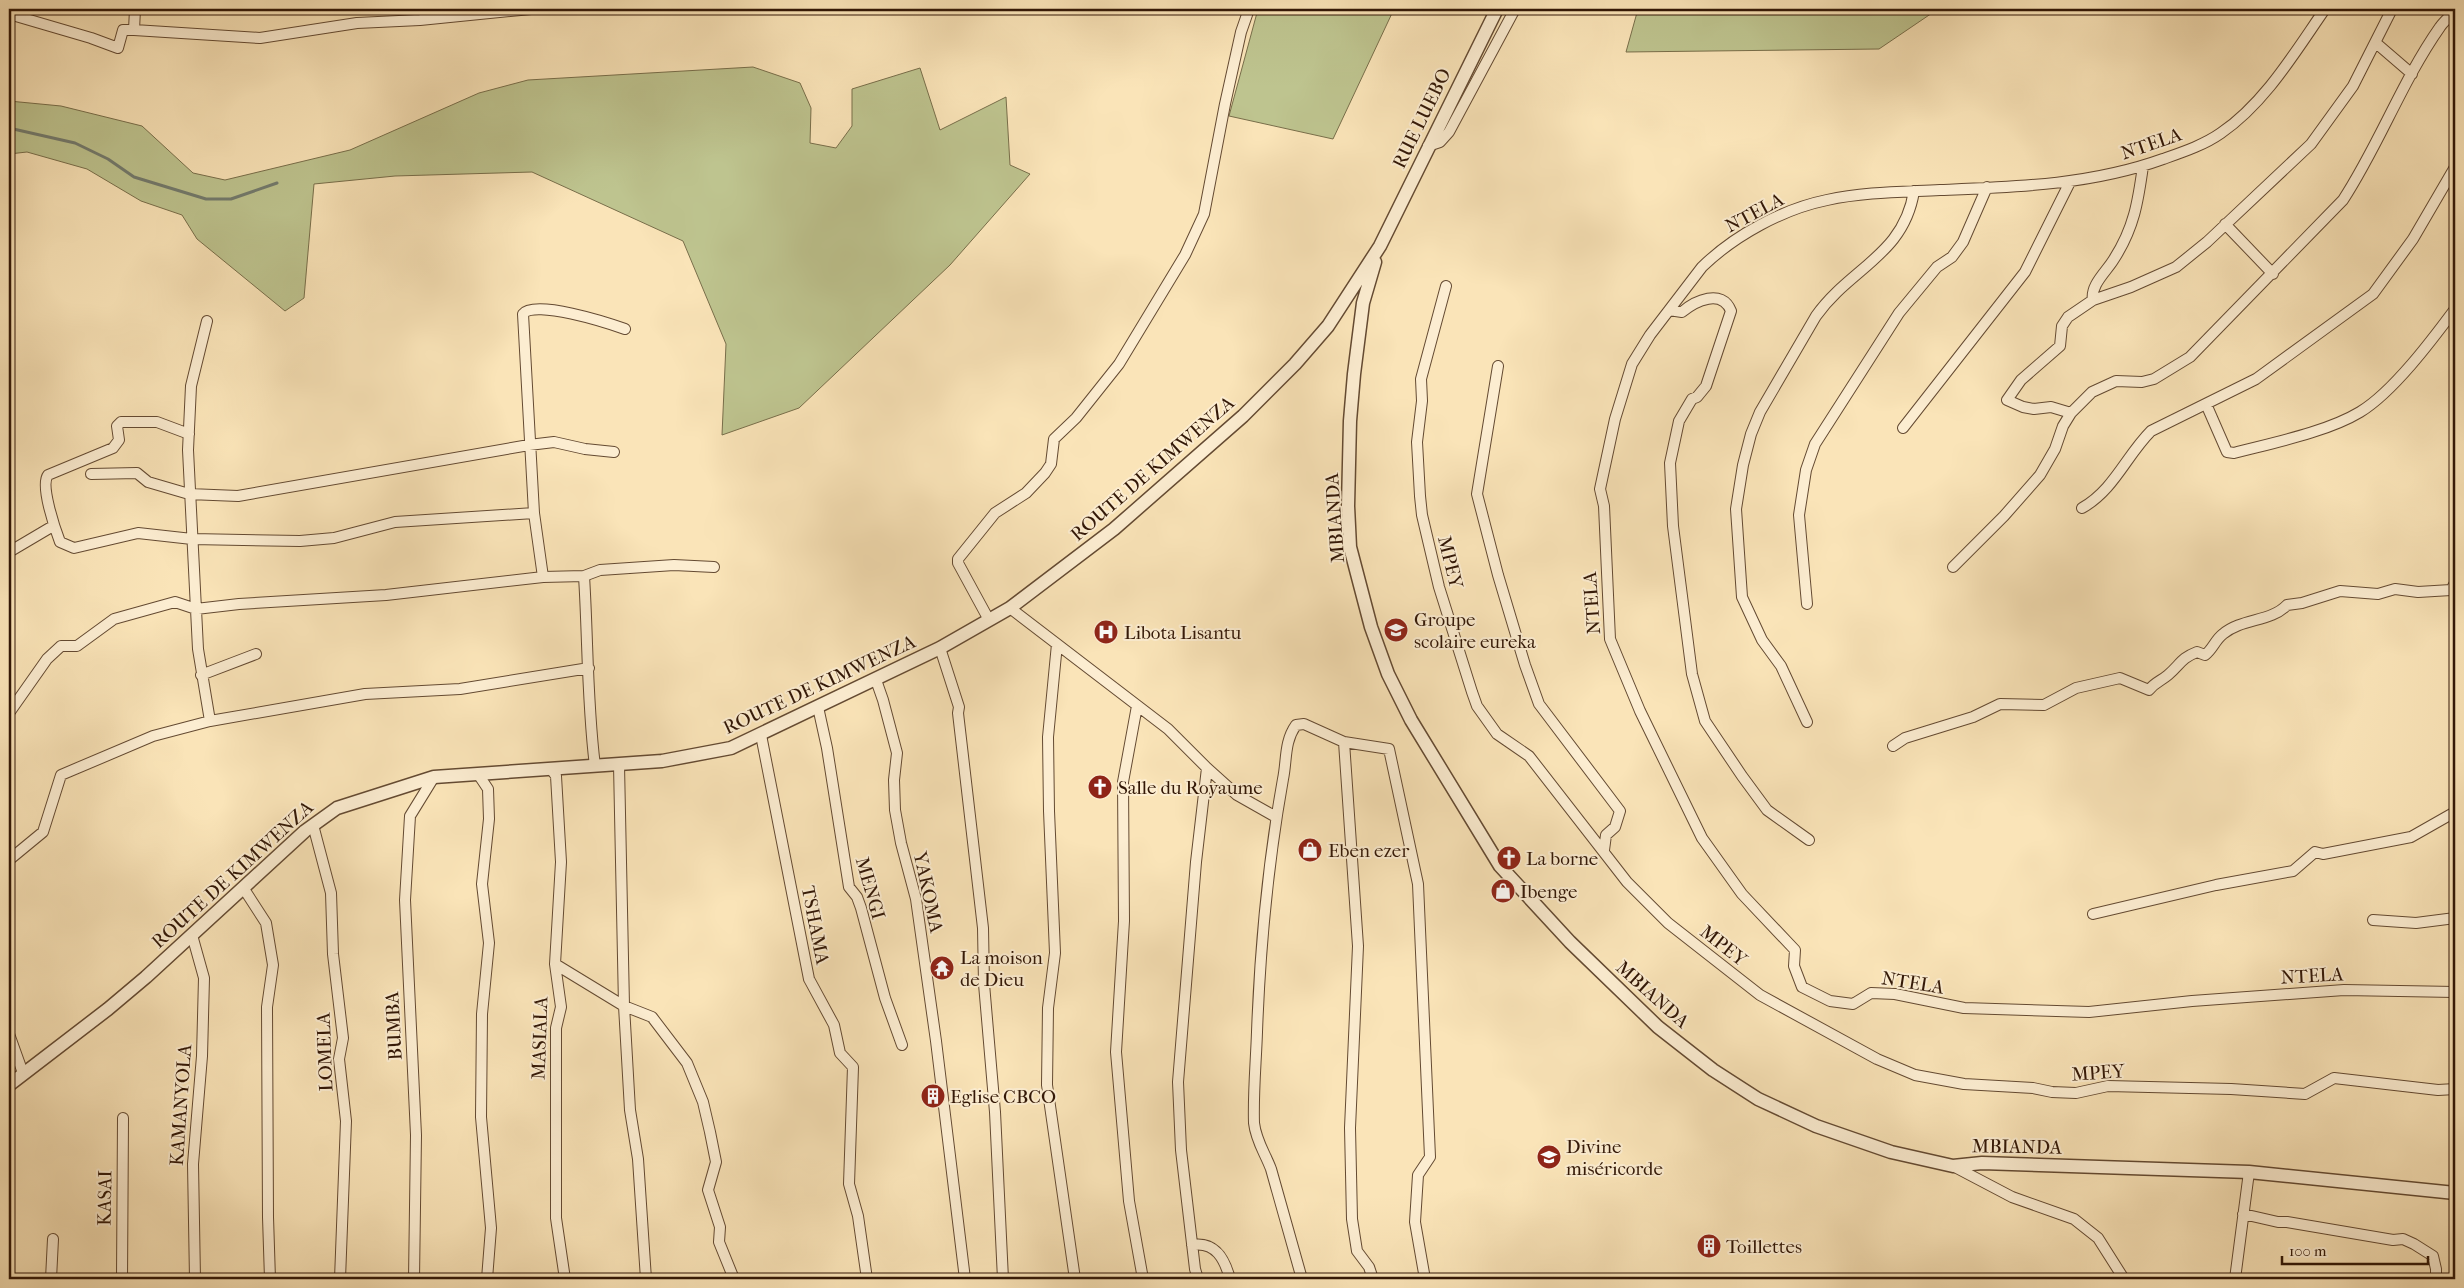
<svg xmlns="http://www.w3.org/2000/svg" width="2464" height="1288" font-family="'IM FELL French Canon',serif">
<style>
.green{fill:#bec48f;stroke:#786e4a}
.lines{fill:none;stroke-linecap:round;stroke-linejoin:round}
.stream{stroke:#737b6e;stroke-width:3}
.minor-casing{stroke:#644a32;stroke-width:12}
.tertiary-casing{stroke:#644a32;stroke-width:15}
.minor{stroke:#fcedd1;stroke-width:10}
.tertiary{stroke:#fcedd1;stroke-width:12}
.labels{text-anchor:middle;stroke-width:4;stroke-linejoin:round;paint-order:stroke}
.street-label{font-size:19px;fill:#321706;stroke:#fcedd1}
.poi-label{font-size:19px;fill:#321706;stroke:#fcedd1;text-anchor:start}
</style>
<rect width="100%" height="100%" fill="#fae4b8"/>
<filter id="stains"><feTurbulence type="fractalNoise" baseFrequency=".004" numOctaves="4"/><feColorMatrix values="0 0 0 0 .2 0 0 0 0 .09 0 0 0 0 .02 0 0 0 .5 -.17"/></filter>
<radialGradient id="worn" r=".72"><stop offset=".6" stop-color="#630" stop-opacity="0"/><stop offset="1" stop-color="#630" stop-opacity=".3"/></radialGradient>
<!-- green -->
<path class="green" d="M 1258,9 L 1394,9 L 1333,139 L 1229,116 Z
M 1638,9 L 1938,9 L 1879,49 L 1626,52 Z
M 753,67 L 800,83 L 811,108 L 810,143 L 836,148 L 852,126 L 852,89 L 920,68 L 940,130 L 1006,97 L 1010,165 L 1030,174 L 950,265 L 799,408 L 722,435 L 726,344 L 683,241 L 532,172 L 395,176 L 314,184 L 304,298 L 285,311 L 197,239 L 182,215 L 141,201 L 87,169 L 27,152 L 9,154 L 9,101 L 61,106 L 142,126 L 193,173 L 225,180 L 350,150 L 479,93 L 528,80 Z"/>
<g class="lines">
<!-- stream -->
<path class="stream" d="M 9,128 L 75,143 L 108,159 L 134,177 L 206,199 L 231,199 L 277,183"/>
<defs>
<path id="minor" d="M 2325,9 C 2295,52 2265,103 2221,133 C 2204,145 2183,152 2163,159 C 2091,185 2015,187 1940,190 C 1902,192 1864,192 1827,200 C 1783,209 1735,235 1702,267 L 1650,335 L 1632,364 L 1615,419 L 1600,489 L 1604,506 L 1610,639 L 1640,711 L 1702,838 L 1742,894 L 1795,950 L 1794,966 L 1802,987 L 1830,1001 L 1853,1004 L 1871,993 L 1895,994 L 1964,1008 L 2089,1012 L 2192,1001 L 2344,990 L 2455,992
M 9,14 L 91,38 L 118,48 L 123,30 L 134,30 L 135,9
M 134,30 L 260,38 L 357,23 L 420,20 L 531,9
M 2376,43 L 2412,74
M 1428,146 L 1440,142 L 1449,132 L 1515,9
M 2225,224 L 2273,274
M 1446,286 L 1421,379 L 1422,401 L 1417,442 L 1420,496 L 1422,515 L 1439,587 L 1472,692 L 1477,706 L 1497,734 L 1529,756 L 1627,882 L 1668,923 L 1760,995 L 1877,1059 L 1915,1075 L 1964,1084 L 2033,1088 L 2052,1092 L 2076,1093 L 2108,1086 L 2231,1089 L 2305,1094 L 2334,1078 L 2438,1090 L 2455,1089
M 2093,300 C 2090,285 2107,271 2114,259 C 2134,228 2138,202 2143,166
M 1669,310 L 1682,312 C 1695,301 1722,288 1731,311 L 1706,386 L 1697,397 L 1692,399 L 1679,421 L 1670,463 L 1673,526 L 1692,674 L 1705,721 L 1742,776 L 1767,810 L 1809,840
M 207,321 L 191,386 L 188,450 L 198,649 L 210,721
M 1498,366 L 1477,494 L 1498,575 L 1525,665 L 1539,704 L 1620,811 L 1615,827 L 1606,835 L 1604,850
M 2206,404 L 2227,452 L 2234,453 C 2272,443 2327,432 2360,412 C 2393,392 2432,340 2455,309
M 2071,413 L 2051,407 L 2034,409 L 2023,407 L 2007,400 L 2021,380 L 2060,346 L 2062,326 L 2068,317 L 2093,300 L 2131,287 L 2176,267 L 2207,242 L 2311,144 L 2353,86 L 2392,9
M 1903,428 L 2025,272 L 2070,182
M 189,434 L 157,422 L 121,422 L 117,426 L 119,440 L 113,448 L 48,475 C 40,485 55,529 60,542 L 74,548 L 138,533 L 192,539 L 300,541 L 334,538 L 395,522 L 534,513
M 91,474 L 137,473 L 148,482 L 189,494 L 238,496 L 529,445 L 554,442 L 585,449 L 614,452
M 2082,508 C 2114,490 2126,456 2151,431 L 2256,379 L 2373,294 L 2413,239 L 2455,167
M 9,552 L 53,526
M 1953,567 L 2004,516 L 2040,475 L 2055,449 L 2063,426 L 2071,413 L 2092,392 L 2116,381 L 2142,382 L 2154,379 L 2190,357 L 2343,200 C 2379,145 2402,81 2440,27 C 2444,21 2451,16 2455,10
M 584,576 C 588,639 587,703 595,766
M 543,577 L 534,513 L 523,314 C 534,299 608,323 625,329
M 1807,604 L 1799,515 L 1806,470 L 1815,444 L 1899,313 L 1937,267 L 1952,257 L 1963,242 L 1987,187
M 1010,608 L 1168,729 L 1207,768 L 1237,795 L 1276,817
M 989,620 L 958,563 L 958,559 L 995,513 L 1026,493 L 1045,473 L 1051,464 L 1054,439 L 1076,418 L 1119,364 L 1185,255 L 1204,214 L 1225,104 L 1241,32 L 1249,9
M 1057,644 L 1048,737 L 1049,811 L 1055,953 L 1048,1008 L 1047,1085 L 1075,1279
M 940,648 L 959,707 L 958,713 L 983,928 L 984,984 L 995,1112 L 1003,1279
M 201,675 L 256,654
M 876,680 L 883,700 L 897,753 L 894,780 L 895,810 L 901,843 L 916,899 L 936,1041 L 965,1279
M 1137,706 L 1123,782 L 1124,921 L 1116,1052 L 1129,1201 L 1143,1279
M 818,707 L 827,748 L 849,887 L 857,897 L 861,908 L 885,998 L 902,1045
M 9,713 L 47,659 L 61,646 L 77,646 L 114,619 L 175,602 L 196,609 L 239,604 L 386,595 L 543,577 L 584,576 L 600,570 L 674,565 L 714,567
M 1807,722 L 1781,666 L 1762,640 L 1742,597 L 1736,509 L 1743,465 L 1751,434 L 1760,412 L 1816,316 C 1850,268 1904,255 1914,191
M 761,735 L 809,979 L 834,1025 L 840,1053 L 853,1067 L 849,1184 L 858,1216 L 867,1279
M 1344,742 L 1358,946 L 1350,1128 L 1352,1219 L 1357,1251 L 1369,1267 L 1373,1279
M 1893,746 L 1905,738 L 1973,717 L 2000,704 L 2044,705 L 2076,688 L 2120,678 L 2149,690 C 2155,682 2161,681 2168,675 C 2180,665 2181,658 2197,652 L 2205,655 C 2213,649 2215,640 2223,634 C 2242,618 2271,622 2287,605 L 2302,603 L 2340,591 L 2378,594 L 2395,589 L 2418,592 L 2451,590 L 2455,583
M 619,765 L 624,1006 L 630,1110 L 638,1159 L 646,1279
M 551,769 L 556,776 L 561,862 L 555,964 L 561,1007 L 556,1028 L 556,1218 L 565,1279
M 478,774 L 488,789 L 489,819 L 482,884 L 489,943 L 482,1014 L 481,1117 L 491,1228 L 487,1279
M 313,825 L 331,893 L 333,954 L 343,1038 L 339,1059 L 346,1121 L 340,1279
M 9,860 L 43,832 L 61,775 L 153,736 L 210,721 L 365,694 L 460,689 L 589,668
M 244,889 L 266,923 L 273,965 L 267,1007 L 268,1217 L 270,1279
M 2093,914 L 2216,885 L 2293,871 L 2315,852 L 2323,854 L 2411,837 L 2455,812
M 2373,920 L 2416,923 L 2455,918
M 192,935 L 204,978 L 202,1056 L 193,1164 L 195,1279
M 555,964 L 624,1006 L 652,1017 L 687,1063 L 703,1102 L 710,1132 L 716,1162 L 708,1190 L 720,1227 L 719,1242 L 734,1279
M 9,1034 L 23,1073
M 1953,1166 L 2012,1197 L 2074,1219 L 2098,1238 L 2124,1279
M 2243,1214 L 2278,1222 L 2287,1222 L 2393,1240 L 2403,1239 L 2414,1244 L 2433,1256 L 2436,1269 L 2436,1279
M 1192,1245 C 1216,1241 1225,1260 1230,1279
M 51,1279 L 53,1239
M 122,1279 L 123,1118
M 414,1279 L 416,1135 L 405,900 L 410,816 L 434,777
M 1198,1279 L 1195,1269 L 1181,1150 L 1178,1082 L 1196,862 L 1207,768
M 1302,1279 L 1271,1169 C 1265,1153 1256,1141 1254,1123 C 1253,1093 1256,1062 1257,1032 C 1260,948 1268,863 1283,779 C 1287,760 1284,742 1296,725 L 1304,724 L 1344,742 L 1389,749 L 1418,884 L 1430,1157 L 1418,1175 L 1415,1222 L 1425,1279
M 2235,1279 L 2249,1172"/>
<path id="tertiary" d="M 1375,262 L 1363,303 L 1354,374 L 1350,421 L 1348,506 L 1350,547 L 1371,627 L 1388,674 L 1411,720 L 1500,866 L 1570,942 L 1658,1027 L 1713,1070 L 1758,1099 L 1816,1126 L 1891,1152 L 1953,1166 L 1982,1163 L 2249,1172 L 2455,1193
M 9,1085 L 108,1009 L 146,977 L 305,831 L 337,808 L 434,777 L 662,761 L 731,748 L 940,648 L 1010,608 L 1114,529 L 1243,416 L 1295,364 L 1328,326 L 1380,246 L 1497,9"/>
</defs>
<!-- minor casing -->
<use href="#minor" class="minor-casing"/>
<!-- tertiary casing -->
<use href="#tertiary" class="tertiary-casing"/>
<!-- minor -->
<use href="#minor" class="minor"/>
<!-- tertiary -->
<use href="#tertiary" class="tertiary"/>
</g>
<!-- icons -->
<defs>
<symbol id="school-disc" viewBox="-11 -11 22 22"><circle r="9.5" fill="#8f2418" stroke="#fcedd1"/><path d="M0-5L7-2L0 1L-7-2ZM-4 1L0 2.5L4 1V4Q0 6-4 4Z" fill="#fff"/></symbol>
<symbol id="hospital-disc" viewBox="-11 -11 22 22"><circle r="9.5" fill="#8f2418" stroke="#fcedd1"/><path d="M-5-5h3v3.5h4V-5h3V5h-3V1.5h-4V5h-3Z" fill="#fff"/></symbol>
<symbol id="church-disc" viewBox="-11 -11 22 22"><circle r="9.5" fill="#8f2418" stroke="#fcedd1"/><path d="M-1.2-6h2.4v3.5h3.3v2.4h-3.3V6h-2.4V-.1h-3.3v-2.4h3.3Z" fill="#fff"/></symbol>
<symbol id="shop-disc" viewBox="-11 -11 22 22"><circle r="9.5" fill="#8f2418" stroke="#fcedd1"/><path d="M-5-2.5h2.3a2.7 3.5 0 0 1 5.4 0H5L5.5 6h-11ZM-1.5-2.5h3a1.5 2.3 0 0 0-3 0Z" fill="#fff"/></symbol>
<symbol id="temple-disc" viewBox="-11 -11 22 22"><circle r="9.5" fill="#8f2418" stroke="#fcedd1"/><path d="M0-6L5-2H3V0L6.5 2.5H4V6H1.5V3h-3V6H-4V2.5H-6.5L-3 0V-2H-5Z" fill="#fff"/></symbol>
<symbol id="building-disc" viewBox="-11 -11 22 22"><circle r="9.5" fill="#8f2418" stroke="#fcedd1"/><path d="M-4-6H4V6H1V3H-1V6H-4ZM-2.5-4.3h1.7v1.8h-1.7ZM.8-4.3h1.7v1.8H.8ZM-2.5-1h1.7V.8h-1.7ZM.8-1h1.7V.8H.8Z" fill="#fff"/></symbol>
</defs>
<g fill-rule="evenodd">
<use href="#school-disc" x="1382" y="616" width="28" height="28"/>
<use href="#hospital-disc" x="1092" y="618" width="28" height="28"/>
<use href="#church-disc" x="1086" y="773" width="28" height="28"/>
<use href="#shop-disc" x="1296" y="836" width="28" height="28"/>
<use href="#church-disc" x="1495" y="844" width="28" height="28"/>
<use href="#shop-disc" x="1489" y="877" width="28" height="28"/>
<use href="#temple-disc" x="928" y="954" width="28" height="28"/>
<use href="#building-disc" x="919" y="1082" width="28" height="28"/>
<use href="#school-disc" x="1535" y="1143" width="28" height="28"/>
<use href="#building-disc" x="1695" y="1232" width="28" height="28"/>
</g>
<g class="labels">
<!-- street labels -->
<g class="street-label">
<text transform="translate(1421 118) rotate(-64)" y="7">RUE LUEBO</text>
<text transform="translate(2151 143) rotate(-19)" y="7">NTELA</text>
<text transform="translate(1754 212) rotate(-28)" y="7">NTELA</text>
<text transform="translate(1152 468) rotate(-41)" y="7">ROUTE DE KIMWENZA</text>
<text transform="translate(1334 518) rotate(-94)" y="7">MBIANDA</text>
<text transform="translate(1451 562) rotate(76)" y="7">MPEY</text>
<text transform="translate(1591 603) rotate(-94)" y="7">NTELA</text>
<text transform="translate(819 684) rotate(-25)" y="7">ROUTE DE KIMWENZA</text>
<text transform="translate(232 874) rotate(-42)" y="7">ROUTE DE KIMWENZA</text>
<text transform="translate(871 888) rotate(74)" y="7">MENGI</text>
<text transform="translate(929 892) rotate(78)" y="7">YAKOMA</text>
<text transform="translate(816 925) rotate(79)" y="7">TSHAMA</text>
<text transform="translate(1724 945) rotate(38)" y="7">MPEY</text>
<text transform="translate(2312 975) rotate(-3)" y="7">NTELA</text>
<text transform="translate(1913 982) rotate(9)" y="7">NTELA</text>
<text transform="translate(1653 994) rotate(42)" y="7">MBIANDA</text>
<text transform="translate(393 1026) rotate(-93)" y="7">BUMBA</text>
<text transform="translate(539 1038) rotate(-88)" y="7">MASIALA</text>
<text transform="translate(324 1052) rotate(-92)" y="7">LOMELA</text>
<text transform="translate(2098 1072) rotate(-4)" y="7">MPEY</text>
<text transform="translate(180 1105) rotate(-86)" y="7">KAMANYOLA</text>
<text transform="translate(2017 1146) rotate(1)" y="7">MBIANDA</text>
<text transform="translate(104 1198) rotate(-89)" y="7">KASAI</text>
</g>
<!-- poi labels -->
<g class="poi-label">
<text x="1414" y="626">Groupe<tspan x="1414" dy="22">scolaire eureka</tspan></text>
<text x="1124" y="639">Libota Lisantu</text>
<text x="1118" y="794">Salle du Royaume</text>
<text x="1328" y="857">Eben ezer</text>
<text x="1526" y="865">La borne</text>
<text x="1520" y="898">Ibenge</text>
<text x="960" y="964">La moison<tspan x="960" dy="22">de Dieu</tspan></text>
<text x="950" y="1103">Eglise CBCO</text>
<text x="1566" y="1153">Divine<tspan x="1566" dy="22">miséricorde</tspan></text>
<text x="1726" y="1253">Toillettes</text>
</g>
</g>
<!-- margin -->
<rect width="2464" height="1288" fill="none" stroke="#fae4b8" stroke-width="30"/>
<rect x="10" y="10" width="2444" height="1268" fill="none" stroke="#321706" stroke-width="2.5"/>
<rect x="15" y="15" width="2434" height="1258" fill="none" stroke="#321706"/>
<!-- scale -->
<path d="M2282 1256v8h146v-8" fill="none" stroke="#321706" stroke-width="2.5"/>
<text x="2289" y="1256" font-size="15" fill="#321706" stroke="#fcedd1" stroke-width="4" paint-order="stroke">100 m</text>
<rect width="100%" height="100%" filter="url(#stains)"/>
<rect width="100%" height="100%" fill="url(#worn)"/>
</svg>
